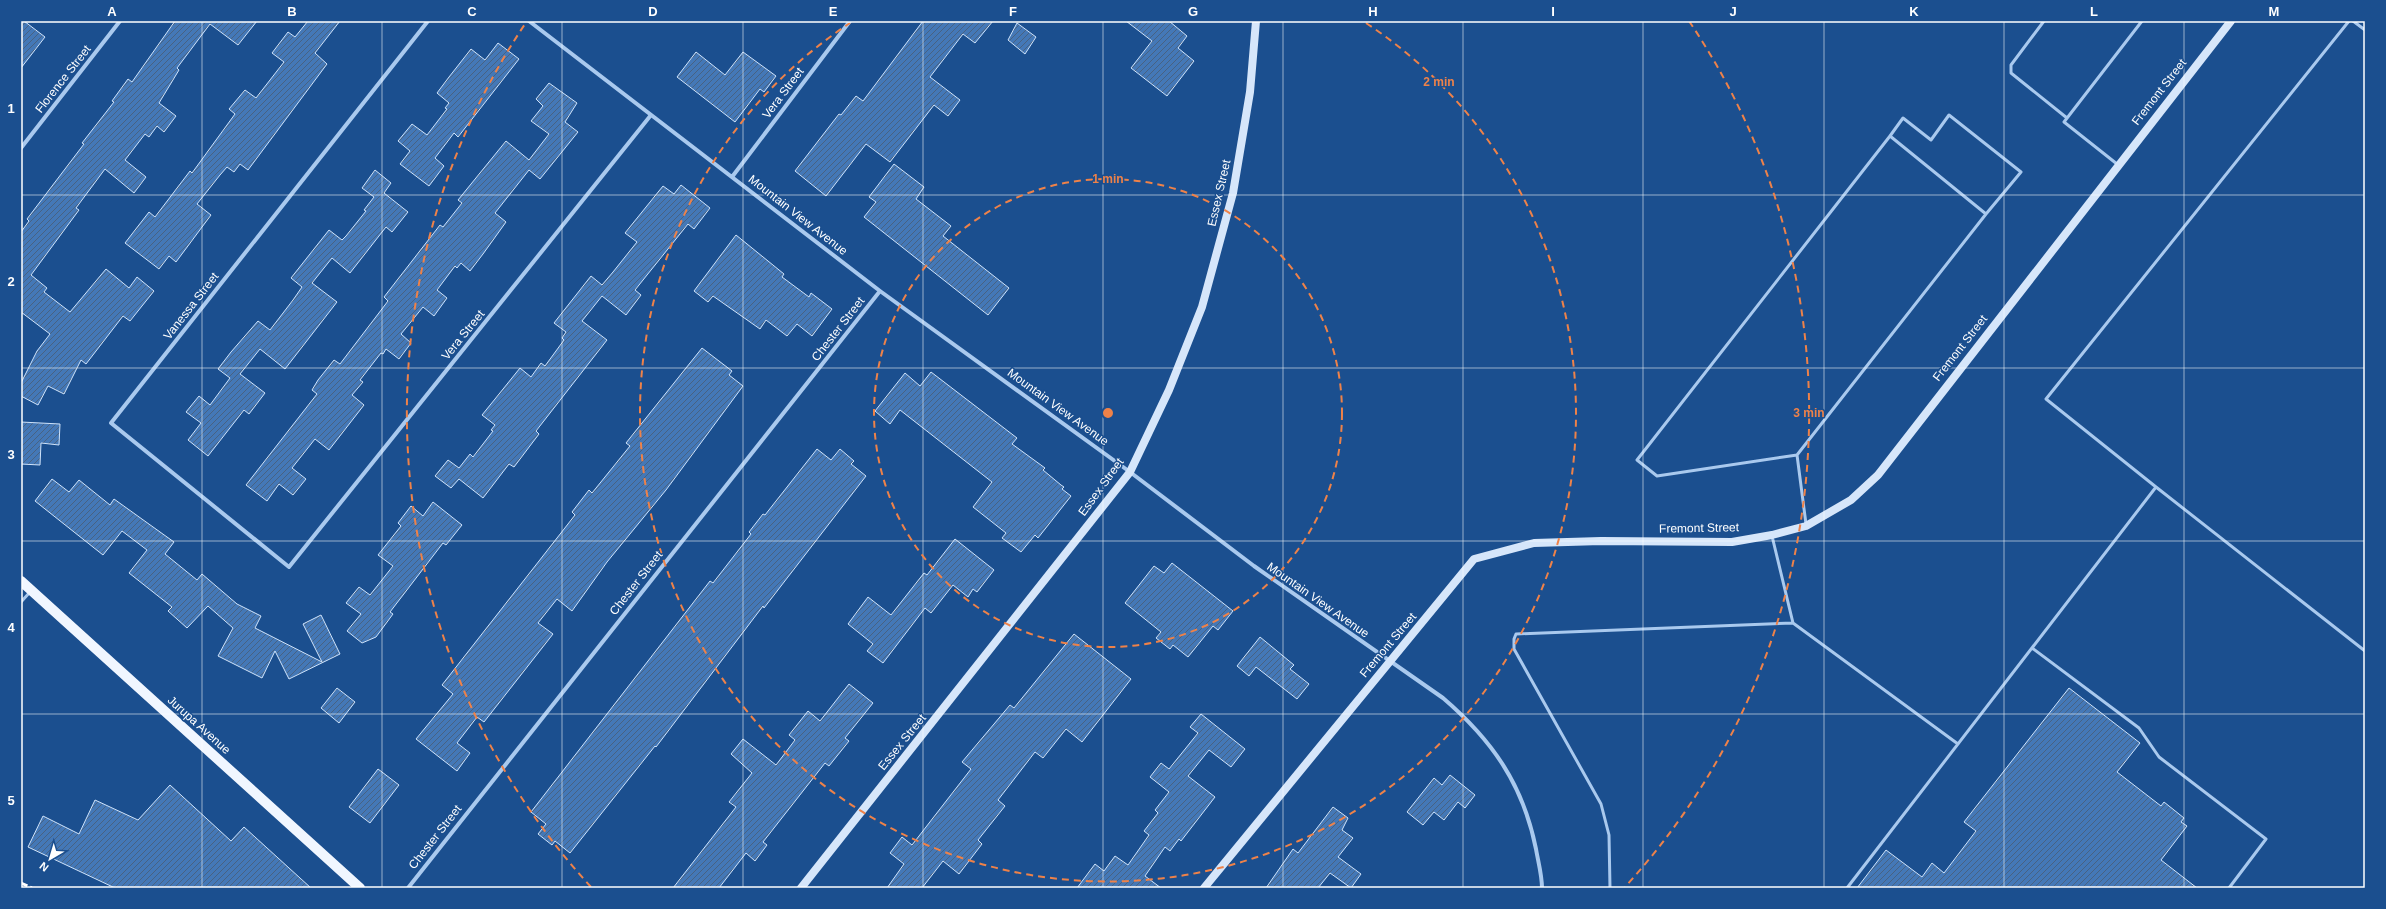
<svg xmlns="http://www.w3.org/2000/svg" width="2386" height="909" font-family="Arial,sans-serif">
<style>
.building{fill:url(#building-hatch);stroke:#cfe3fa}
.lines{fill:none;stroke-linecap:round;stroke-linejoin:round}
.lane{stroke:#a9c9ee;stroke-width:3}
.street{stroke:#a9c9ee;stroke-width:4}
.secondary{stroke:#d6e6fa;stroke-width:8}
.primary{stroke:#f0f6ff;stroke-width:10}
.rail{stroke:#fff;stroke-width:3;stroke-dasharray:7 3;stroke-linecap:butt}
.grid{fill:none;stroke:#fff;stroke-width:1;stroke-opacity:0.55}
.ring{fill:none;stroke:#ee8249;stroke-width:2;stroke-dasharray:7 5}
.labels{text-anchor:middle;stroke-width:3;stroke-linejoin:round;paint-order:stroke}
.street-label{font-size:12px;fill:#fff;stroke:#1b4f8f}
.centre{fill:#ee8249;stroke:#1b4f8f;stroke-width:2}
.ring-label{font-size:12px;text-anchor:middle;font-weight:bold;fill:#ee8249;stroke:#1b4f8f;stroke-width:3;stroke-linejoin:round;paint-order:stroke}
.neatline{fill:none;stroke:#fff;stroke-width:1.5}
.grid-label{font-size:13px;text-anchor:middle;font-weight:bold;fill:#fff}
</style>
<defs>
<pattern id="building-hatch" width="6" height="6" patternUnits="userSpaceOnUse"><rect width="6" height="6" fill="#4478b7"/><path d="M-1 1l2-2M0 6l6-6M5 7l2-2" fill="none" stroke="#486282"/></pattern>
</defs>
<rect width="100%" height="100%" fill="#1b4f8f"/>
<!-- building -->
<path class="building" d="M 21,21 L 24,21 L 45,37 L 21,68 Z
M 175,21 L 257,21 L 238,45 L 210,24 L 177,68 L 179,70 L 159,103 L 176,116 L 164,132 L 157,126 L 149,137 L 145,134 L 125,160 L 146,177 L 134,193 L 105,169 L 76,208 L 79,210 L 31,275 L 47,288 L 44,292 L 70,312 L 106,269 L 129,288 L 137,277 L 154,291 L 130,321 L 123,316 L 86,364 L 81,360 L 64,394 L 48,386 L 38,405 L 21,396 L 21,383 L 37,351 L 50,334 L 21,312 L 21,232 L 29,221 L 27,219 L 84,144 L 82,143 L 114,102 L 112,101 L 128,79 L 132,82 Z
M 308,21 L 340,21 L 315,53 L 327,64 L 248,170 L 240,164 L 234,172 L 227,167 L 220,175 L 197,204 L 211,215 L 176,262 L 169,256 L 159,269 L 125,243 L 149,212 L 155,217 L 190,171 L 192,173 L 235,114 L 229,109 L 245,90 L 256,98 L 284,62 L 272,53 L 288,32 L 295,37 Z
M 923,21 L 993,21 L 975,43 L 963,34 L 930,77 L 960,100 L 948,116 L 934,105 L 890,162 L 866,144 L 826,196 L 795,171 L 839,114 L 841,115 L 856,96 L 863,101 Z
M 1126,21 L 1169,21 L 1187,36 L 1178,48 L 1194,61 L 1167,96 L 1131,68 L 1152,41 Z
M 1017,23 L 1036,37 L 1025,54 L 1008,40 Z
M 498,43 L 519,59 L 458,137 L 454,133 L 435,158 L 444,166 L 429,186 L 400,164 L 410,151 L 398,141 L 412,124 L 427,135 L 447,109 L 445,108 L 449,103 L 437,93 L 449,77 L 471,49 L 485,60 Z
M 696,52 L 725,75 L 743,52 L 776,76 L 764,92 L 760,89 L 735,122 L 677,77 Z
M 549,83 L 577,103 L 565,122 L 578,132 L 540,179 L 529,170 L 495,213 L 506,222 L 483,254 L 470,271 L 461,263 L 457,268 L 455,266 L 437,290 L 447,298 L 434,316 L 423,307 L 401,334 L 411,343 L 399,359 L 386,349 L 383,354 L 381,353 L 360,380 L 363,382 L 352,395 L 364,405 L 329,450 L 315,439 L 292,468 L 306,479 L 293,495 L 279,484 L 267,501 L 246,485 L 317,394 L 312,390 L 318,380 L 334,360 L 340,364 L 388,301 L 384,297 L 440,225 L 443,227 L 462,203 L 458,200 L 506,141 L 529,160 L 549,134 L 531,121 L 543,106 L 536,99 Z
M 894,164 L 924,187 L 916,199 L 951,226 L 943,236 L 1009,288 L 988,315 L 864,217 L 876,202 L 869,197 Z
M 375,170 L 391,183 L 384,193 L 408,212 L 392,232 L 386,227 L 350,273 L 332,258 L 312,283 L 337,302 L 285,369 L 260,349 L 240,374 L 265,393 L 249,414 L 244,410 L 208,456 L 188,440 L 201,423 L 186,412 L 199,396 L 210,405 L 230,378 L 218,369 L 231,352 L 258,321 L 270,330 L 293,300 L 302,287 L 291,278 L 329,230 L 342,240 L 346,236 L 366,211 L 364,210 L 374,197 L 362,188 Z
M 681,185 L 710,208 L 694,229 L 688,224 L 635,290 L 641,295 L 626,315 L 602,296 L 582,321 L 607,340 L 536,431 L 539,434 L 514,467 L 509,464 L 483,498 L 459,479 L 451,488 L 435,476 L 448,460 L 459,468 L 470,454 L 473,457 L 493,431 L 491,430 L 495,425 L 482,415 L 495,399 L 520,368 L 531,377 L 541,363 L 545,366 L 564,340 L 562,338 L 566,332 L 554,323 L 591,276 L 602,285 L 613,272 L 637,242 L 625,233 L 663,186 L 674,194 Z
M 736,235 L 784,274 L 782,277 L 809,297 L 811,293 L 832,309 L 812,336 L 797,324 L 787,336 L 766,320 L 760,329 L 713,296 L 708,302 L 694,291 Z
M 702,348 L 732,371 L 729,375 L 743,386 L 666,490 L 607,562 L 572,611 L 557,599 L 538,623 L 553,634 L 484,722 L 477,717 L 457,743 L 470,753 L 457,771 L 416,739 L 453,694 L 442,685 L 575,515 L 572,512 L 589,490 L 592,493 L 630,446 L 626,443 Z
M 931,372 L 1017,438 L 1012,444 L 1045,468 L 1043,470 L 1061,485 L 1064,487 L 1062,489 L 1071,496 L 1038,538 L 1035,535 L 1021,552 L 1002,538 L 1006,533 L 973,507 L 992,482 L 900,410 L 890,424 L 875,411 L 905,373 L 920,386 Z
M 21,422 L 60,424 L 59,445 L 41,443 L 40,465 L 21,464 Z
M 817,449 L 831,460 L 840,449 L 854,461 L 851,464 L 866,476 L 764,608 L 763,606 L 656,747 L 655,746 L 570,853 L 555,841 L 552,845 L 538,834 L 546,824 L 531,812 L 710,581 L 713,583 L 751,534 L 749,532 L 763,514 L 765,515 Z
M 52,479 L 69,492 L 79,480 L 110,505 L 114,499 L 174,542 L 165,554 L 197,580 L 202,574 L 237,604 L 261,616 L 255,628 L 322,662 L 303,624 L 321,615 L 340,654 L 289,679 L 275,651 L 262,678 L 218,656 L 233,628 L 208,606 L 187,628 L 168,611 L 172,607 L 129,573 L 147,550 L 122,531 L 103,555 L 35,501 Z
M 433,502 L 462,525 L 446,545 L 443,543 L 390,612 L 393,614 L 376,637 L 362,643 L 347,631 L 361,614 L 346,603 L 359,587 L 370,595 L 393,566 L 378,555 L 401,526 L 398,523 L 411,506 L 423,516 Z
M 955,539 L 994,570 L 977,592 L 973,589 L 968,597 L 953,585 L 931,613 L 925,608 L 883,663 L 867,651 L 873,644 L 848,624 L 868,597 L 891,615 L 924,573 L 927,575 Z
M 1172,563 L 1233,611 L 1218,630 L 1213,626 L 1188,657 L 1173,645 L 1170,649 L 1156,638 L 1161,632 L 1125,603 L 1154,566 L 1164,573 Z
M 1074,634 L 1131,679 L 1082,742 L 1066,729 L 1043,758 L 1035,752 L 998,800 L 1005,806 L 978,840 L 982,844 L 959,874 L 943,861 L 922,888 L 887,888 L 904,864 L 890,853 L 902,837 L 912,845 L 971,769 L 962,762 L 1010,705 L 1014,708 Z
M 1260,637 L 1294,665 L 1290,669 L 1309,684 L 1297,699 L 1256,667 L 1249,676 L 1237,666 Z
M 849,684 L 873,703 L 845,738 L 849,741 L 829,766 L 825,763 L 763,842 L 767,845 L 755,861 L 746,853 L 719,888 L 673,888 L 736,807 L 729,802 L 752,773 L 731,754 L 743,739 L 776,765 L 795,740 L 789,735 L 808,711 L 820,721 Z
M 337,688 L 355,702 L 339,723 L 321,708 Z
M 2069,688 L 2140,743 L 2117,772 L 2161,806 L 2164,802 L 2184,818 L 2181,822 L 2187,826 L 2161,860 L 2197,888 L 1857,888 L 1886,850 L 1922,877 L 1932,863 L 1944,873 L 1976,831 L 1964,822 Z
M 1201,714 L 1245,749 L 1231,767 L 1209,750 L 1188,776 L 1215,797 L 1181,841 L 1179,839 L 1170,851 L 1165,847 L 1145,876 L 1161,888 L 1077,888 L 1095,864 L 1104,871 L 1115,856 L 1128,865 L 1149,835 L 1144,831 L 1158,813 L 1155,810 L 1169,792 L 1150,777 L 1161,763 L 1169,769 L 1198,733 L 1190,727 Z
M 378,769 L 399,785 L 370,823 L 349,807 Z
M 1450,775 L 1475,795 L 1465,808 L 1458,802 L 1444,820 L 1434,812 L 1423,825 L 1407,812 L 1434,778 L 1442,785 Z
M 170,785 L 231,841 L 244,827 L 311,888 L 115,888 L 28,847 L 43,816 L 79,834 L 95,800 L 138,820 Z
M 1333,807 L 1348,818 L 1342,830 L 1353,838 L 1338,857 L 1361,874 L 1351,888 L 1330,873 L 1318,888 L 1266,888 L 1293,849 L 1298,853 Z"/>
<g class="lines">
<!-- lane -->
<path class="lane" d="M 2044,21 L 2011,65 L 2011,73 L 2067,118
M 2353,21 L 2365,30
M 1890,136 L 1903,118 L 1931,140 L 1949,115 L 2021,172 L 1986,214
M 2117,164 L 2064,122 L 2142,21
M 1797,455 L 1657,476 L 1637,460 L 1890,136 L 1986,214 L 1797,455 L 1806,524
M 2156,487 L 2365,651
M 1772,536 L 1793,623 L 1958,744
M 21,602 L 30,592
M 2032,648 L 2139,728 L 2159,757 L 2266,839 L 2229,888
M 1610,888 L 1609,835 L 1601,804 L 1514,649 L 1514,639 L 1516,634 L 1793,623
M 1847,888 L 2156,487 L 2046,399 L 2349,21"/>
<!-- street -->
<path class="street" d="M 428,21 L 111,423 L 289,567 L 651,115
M 529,21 L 880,291 L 1130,472 L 1254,566 L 1443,698 C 1492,740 1523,784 1536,849 C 1538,861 1542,875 1542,888
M 21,148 L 120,21
M 732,177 L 850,21
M 408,888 L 880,291"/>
<!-- secondary -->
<path class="secondary" d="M 801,888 L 1130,472 L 1169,390 L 1202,307 L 1233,193 L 1250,92 L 1256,21
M 1204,888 L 1474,559 L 1534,543 L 1601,541 L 1732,542 L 1772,535 L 1806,526 L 1851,500 L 1878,475 L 2231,21"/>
<!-- primary -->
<path class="primary" d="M 21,581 L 360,888"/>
<!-- rail -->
<path class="rail" d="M 21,883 L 32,888"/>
</g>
<!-- grid -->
<path class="grid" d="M 202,21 L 202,888M 382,21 L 382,888M 562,21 L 562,888M 743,21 L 743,888M 923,21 L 923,888M 1103,21 L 1103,888M 1283,21 L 1283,888M 1463,21 L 1463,888M 1643,21 L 1643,888M 1824,21 L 1824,888M 2004,21 L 2004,888M 2184,21 L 2184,888M 21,195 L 2365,195M 21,368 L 2365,368M 21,541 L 2365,541M 21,714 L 2365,714"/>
<!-- distance rings -->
<g class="ring">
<circle cx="1108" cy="413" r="234"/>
<path d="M1366 23A468 468 0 1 1 850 23"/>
<path d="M591 887A701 701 0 0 1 527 21M1689 21A701 701 0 0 1 1625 887"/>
</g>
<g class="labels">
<!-- street labels -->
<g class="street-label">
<text transform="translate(63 79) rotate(-52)" y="4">Florence Street</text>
<text transform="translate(2159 92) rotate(-52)" y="4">Fremont Street</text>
<text transform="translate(783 93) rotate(-53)" y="4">Vera Street</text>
<text transform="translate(1219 193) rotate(-77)" y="4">Essex Street</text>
<text transform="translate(798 215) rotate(38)" y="4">Mountain View Avenue</text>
<text transform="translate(191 306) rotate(-52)" y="4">Vanessa Street</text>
<text transform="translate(838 329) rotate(-52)" y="4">Chester Street</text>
<text transform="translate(463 335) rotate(-51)" y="4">Vera Street</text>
<text transform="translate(1960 348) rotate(-52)" y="4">Fremont Street</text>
<text transform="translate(1058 407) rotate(36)" y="4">Mountain View Avenue</text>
<text transform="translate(1101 487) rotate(-54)" y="4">Essex Street</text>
<text transform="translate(1699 528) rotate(-1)" y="4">Fremont Street</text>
<text transform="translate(636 583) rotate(-52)" y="4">Chester Street</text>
<text transform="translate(1318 600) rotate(35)" y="4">Mountain View Avenue</text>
<text transform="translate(1388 645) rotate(-50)" y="4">Fremont Street</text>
<text transform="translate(199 725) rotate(42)" y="4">Jurupa Avenue</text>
<text transform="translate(902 742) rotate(-51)" y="4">Essex Street</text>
<text transform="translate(435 837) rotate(-52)" y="4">Chester Street</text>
</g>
</g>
<circle cx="1108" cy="413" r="6" class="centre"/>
<g class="ring-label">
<text x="1439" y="86">2 min</text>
<text x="1108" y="183">1 min</text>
<text x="1809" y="417">3 min</text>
</g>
<!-- border -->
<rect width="2386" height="909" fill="none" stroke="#1b4f8f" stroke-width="44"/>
<!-- north arrow -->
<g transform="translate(50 859) rotate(218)" stroke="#1b4f8f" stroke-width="3" paint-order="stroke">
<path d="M0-3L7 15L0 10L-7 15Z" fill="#ffffff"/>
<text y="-6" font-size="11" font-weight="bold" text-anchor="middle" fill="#ffffff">N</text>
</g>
<rect x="22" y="22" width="2342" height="865" class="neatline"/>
<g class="grid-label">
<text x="112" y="16">A</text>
<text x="292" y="16">B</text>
<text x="472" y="16">C</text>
<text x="653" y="16">D</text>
<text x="833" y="16">E</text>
<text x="1013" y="16">F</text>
<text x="1193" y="16">G</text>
<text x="1373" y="16">H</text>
<text x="1553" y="16">I</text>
<text x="1733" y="16">J</text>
<text x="1914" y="16">K</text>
<text x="2094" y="16">L</text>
<text x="2274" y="16">M</text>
<text x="11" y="113">1</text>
<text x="11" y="286">2</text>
<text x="11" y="459">3</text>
<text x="11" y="632">4</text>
<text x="11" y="805">5</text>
</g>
</svg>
